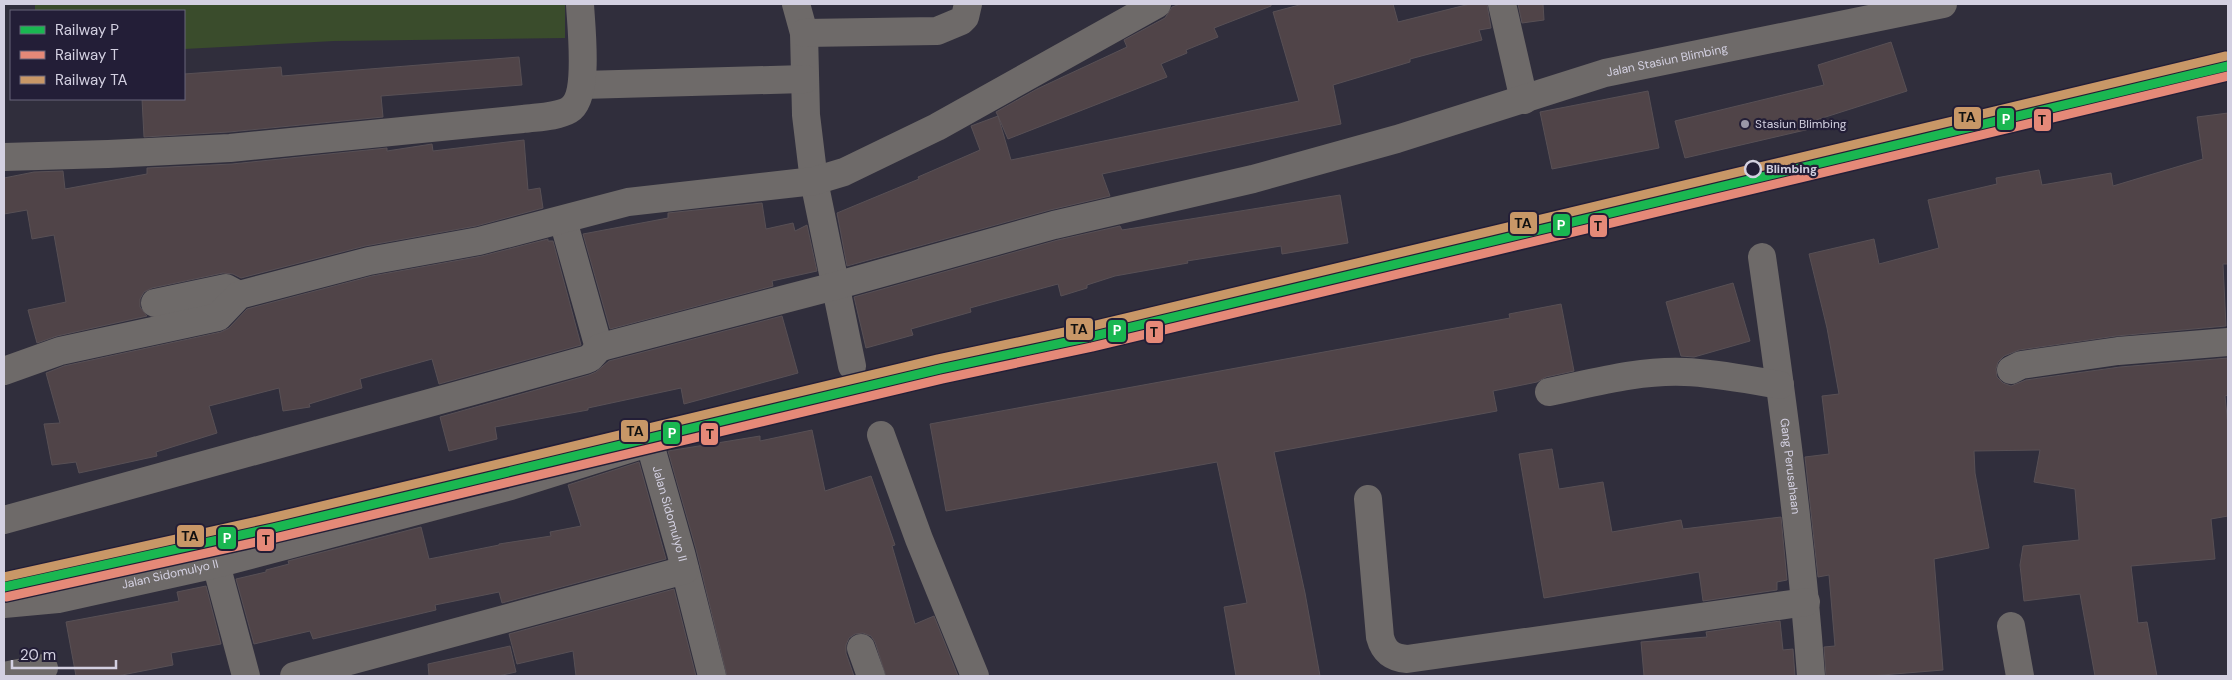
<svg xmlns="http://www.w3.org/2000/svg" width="2232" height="680" font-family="'DM Sans',sans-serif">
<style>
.green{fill:#3a4c2c}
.building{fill:#504448;stroke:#585055}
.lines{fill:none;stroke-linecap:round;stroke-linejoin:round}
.minor{stroke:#6e6a69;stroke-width:28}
.rail-1-casing{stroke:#231e37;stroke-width:12}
.rail-2-casing{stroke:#231e37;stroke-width:12}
.rail-3-casing{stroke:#231e37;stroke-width:12}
.rail-1{stroke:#1ab751;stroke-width:9}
.rail-2{stroke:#e58978;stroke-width:9}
.rail-3{stroke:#c89767;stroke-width:9}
.poi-dot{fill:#9a97a7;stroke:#231e37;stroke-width:2}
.stop-dot{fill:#231e37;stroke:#d3d0e1;stroke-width:2.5}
.labels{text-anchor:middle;stroke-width:4.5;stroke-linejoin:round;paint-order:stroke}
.street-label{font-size:12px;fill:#d3d0e1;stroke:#231e37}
.poi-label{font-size:12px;fill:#d3d0e1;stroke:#231e37;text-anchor:start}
.stop-label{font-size:12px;font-weight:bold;fill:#d3d0e1;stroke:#231e37;text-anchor:start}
.line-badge{stroke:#231e37;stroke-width:2}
.badge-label{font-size:14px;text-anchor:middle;font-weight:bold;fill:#fff}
.pale-badge-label{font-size:14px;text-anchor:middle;font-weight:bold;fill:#111}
</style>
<rect width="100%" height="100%" fill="#302e3c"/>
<!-- green -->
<path class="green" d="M 35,4 L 565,4 L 565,38 L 334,41 L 184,49 L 184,11 L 35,11 Z"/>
<!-- building -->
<path class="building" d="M 1180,4 L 1271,4 L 1271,6 L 1214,28 L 1218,37 L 1186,50 L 1187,53 L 1161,64 L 1167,77 L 1008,139 L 998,116 L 1011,160 L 1299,101 L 1273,12 L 1303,4 L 1393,4 L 1398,22 L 1470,4 L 1487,4 L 1491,28 L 1479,30 L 1482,40 L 1410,59 L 1410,62 L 1333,85 L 1341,124 L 1102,174 L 1110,196 L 1050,210 L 847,266 L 837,213 L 919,179 L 918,177 L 980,150 L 971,126 L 998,116 L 996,112 L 1037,89 L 1127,47 L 1124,40 L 1165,18 L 1172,7 Z
M 1518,4 L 1543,4 L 1544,20 L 1522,23 Z
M 1891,42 L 1907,91 L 1813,121 L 1814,128 L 1685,158 L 1675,121 L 1824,85 L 1818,65 Z
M 519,57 L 522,85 L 381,96 L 383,117 L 229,132 L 144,137 L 142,99 L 184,99 L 184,74 L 281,67 L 282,76 Z
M 1648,91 L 1659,148 L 1552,169 L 1540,112 Z
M 2228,113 L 2228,264 L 2223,264 L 2226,326 L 2116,336 L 2019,350 L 2004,356 L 1998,362 L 1996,369 L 1997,377 L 2003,383 L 2011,386 L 2026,380 L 2120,367 L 2228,358 L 2228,395 L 2225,396 L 2228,426 L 2228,516 L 2211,519 L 2215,559 L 2131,566 L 2138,623 L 2147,622 L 2157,676 L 2095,676 L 2080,594 L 2024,601 L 2020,565 L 2023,546 L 2079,540 L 2075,489 L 2034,482 L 2040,450 L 1974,451 L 1975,473 L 1989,548 L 1934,559 L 1943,670 L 1870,676 L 1826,676 L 1824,647 L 1835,646 L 1829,575 L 1818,577 L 1805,457 L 1829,454 L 1822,396 L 1839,394 L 1827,328 L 1809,254 L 1874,239 L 1879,264 L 1939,248 L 1928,200 L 1997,184 L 1996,178 L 2039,170 L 2042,185 L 2111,173 L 2113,186 L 2203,159 L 2197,117 Z
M 524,140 L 528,190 L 540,188 L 543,208 L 476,226 L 365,246 L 241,278 L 233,274 L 223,273 L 152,288 L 144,292 L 140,299 L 140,307 L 147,316 L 57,336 L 37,343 L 28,310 L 66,302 L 54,235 L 32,239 L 27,210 L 4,214 L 4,178 L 34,172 L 63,171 L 65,189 L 147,174 L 147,168 L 232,164 L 387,148 L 387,151 L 432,144 L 433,151 Z
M 1340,195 L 1348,243 L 1282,254 L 1281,246 L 1187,261 L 1188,263 L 1115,276 L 1087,285 L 1087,288 L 1061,296 L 1058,284 L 970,308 L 971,312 L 911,329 L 913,335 L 866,348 L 854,297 L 1058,240 L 1120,226 L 1122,230 Z
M 762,203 L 766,229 L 793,223 L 795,231 L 807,225 L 817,271 L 772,281 L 773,286 L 610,329 L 583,234 L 668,218 L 668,213 Z
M 548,239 L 548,241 L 553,241 L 581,345 L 439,384 L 432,359 L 360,379 L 362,388 L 309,404 L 310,407 L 283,411 L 279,388 L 209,406 L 217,433 L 156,452 L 157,456 L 79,473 L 76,462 L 52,465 L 44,424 L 60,423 L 46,373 L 64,366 L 221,332 L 229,328 L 247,309 L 372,276 L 482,256 Z
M 1733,283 L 1750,341 L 1694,357 L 1681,356 L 1666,302 Z
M 1561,304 L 1574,371 L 1546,377 L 1537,382 L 1493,391 L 1497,411 L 1274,452 L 1305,593 L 1320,676 L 1236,676 L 1224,607 L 1247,603 L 1217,462 L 946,511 L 930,424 L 1510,318 L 1509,314 Z
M 782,316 L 798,373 L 684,404 L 681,388 L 588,408 L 588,410 L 495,427 L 497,439 L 449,451 L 440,417 L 589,375 L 596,372 L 609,361 Z
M 812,430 L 825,491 L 871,476 L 895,545 L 892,546 L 915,624 L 934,616 L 958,676 L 886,676 L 875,642 L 871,636 L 863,633 L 855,634 L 849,638 L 846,645 L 846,653 L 854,676 L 727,676 L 696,549 L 668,451 L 760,436 L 760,441 Z
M 1552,449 L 1559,489 L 1603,482 L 1612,532 L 1681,520 L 1683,529 L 1781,517 L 1787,580 L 1777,582 L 1777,590 L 1703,601 L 1699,572 L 1544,598 L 1519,454 Z
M 639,462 L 666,559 L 502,603 L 499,592 L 435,605 L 436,610 L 313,639 L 310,631 L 254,644 L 236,579 L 266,572 L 266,570 L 289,564 L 288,561 L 421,527 L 429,559 L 499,545 L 499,544 L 551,536 L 550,532 L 581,526 L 568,485 Z
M 206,586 L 221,644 L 171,653 L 173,665 L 117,676 L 76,676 L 66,622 L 179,601 L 177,592 Z
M 674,589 L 696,676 L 576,676 L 573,651 L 517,664 L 509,634 Z
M 1780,621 L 1783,650 L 1793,649 L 1795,676 L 1644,676 L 1641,642 L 1707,637 L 1706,632 Z
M 510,646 L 516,672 L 498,676 L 429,676 L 428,664 Z"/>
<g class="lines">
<!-- minor -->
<g class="minor">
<path d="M 796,4 L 804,33 L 806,115 L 814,181 L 852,366"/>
<path d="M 1502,4 L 1524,100"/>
<path d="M 804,33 L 937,31 L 961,21 L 965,17 L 968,4"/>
<path d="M 582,85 L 805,79"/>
<path d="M 4,157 L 108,154 L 230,148 L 523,119 C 537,117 557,117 569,110 C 590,98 581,26 580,4"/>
<path d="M 563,220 L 599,348"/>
<path id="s1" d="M 1762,257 C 1782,396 1801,536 1811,676"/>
<path d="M 155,303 L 226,288 L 239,295"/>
<path d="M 2011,370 L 2021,365 L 2118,351 L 2228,342"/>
<path d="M 4,371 L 60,351 L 218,317 L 239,295 L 369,261 L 479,241 L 628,202 L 814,181 L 844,172 L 937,127 L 1157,4"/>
<path d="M 1549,392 C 1593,383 1639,370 1685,372 C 1717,373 1749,380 1780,385"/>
<path d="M 881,435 L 919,539 L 975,676"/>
<path d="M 1368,499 L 1380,637 C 1384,652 1392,658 1407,659 L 1806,602"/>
<path id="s2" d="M 4,520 L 585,360 L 590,358 L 599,348 L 605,346 L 835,286 L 1054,225 L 1253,179 L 1397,139 L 1605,73 L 1943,4"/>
<path d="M 216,564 L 246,676"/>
<path id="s3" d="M 4,604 L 58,599 L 216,564 L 511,486 L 645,444 L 650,444 L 681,553 L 712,676"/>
<path d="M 2011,626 L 2020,676"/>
<path d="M 861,648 L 871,676"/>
<path d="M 4,676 L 44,668"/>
<path d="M 294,676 L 685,570"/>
</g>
<defs>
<path id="rail-1" d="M 4,587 L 273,528 L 940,369 L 1090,337 L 2228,66"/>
<path id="rail-2" d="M 6,597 L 275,538 L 942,379 L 1092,347 L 2228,76"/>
<path id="rail-3" d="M 4,577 L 271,518 L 938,359 L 1088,327 L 2226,56"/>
</defs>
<!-- rail-1 casing -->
<use href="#rail-1" class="rail-1-casing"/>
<!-- rail-2 casing -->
<use href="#rail-2" class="rail-2-casing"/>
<!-- rail-3 casing -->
<use href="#rail-3" class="rail-3-casing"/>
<!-- rail-1 -->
<use href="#rail-1" class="rail-1"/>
<!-- rail-2 -->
<use href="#rail-2" class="rail-2"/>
<!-- rail-3 -->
<use href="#rail-3" class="rail-3"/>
</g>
<!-- markers -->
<circle class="poi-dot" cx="1745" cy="124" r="5"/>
<circle class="stop-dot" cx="1753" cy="169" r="8"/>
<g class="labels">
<!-- street labels -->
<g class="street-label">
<text dy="4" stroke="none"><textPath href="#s2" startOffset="1728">Jalan Stasiun Blimbing</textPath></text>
<text dy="4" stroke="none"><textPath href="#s1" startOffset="211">Gang Perusahaan</textPath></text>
<text dy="4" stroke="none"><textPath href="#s3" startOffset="739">Jalan Sidomulyo II</textPath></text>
<text dy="4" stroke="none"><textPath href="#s3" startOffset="169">Jalan Sidomulyo II</textPath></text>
</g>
<!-- poi labels -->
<g class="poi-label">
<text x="1755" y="128">Stasiun Blimbing</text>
</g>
<!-- stop labels -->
<g class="stop-label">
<text x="1766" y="173">Blimbing</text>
</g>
</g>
<g class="line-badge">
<rect x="1953" y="106" width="29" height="24" rx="5" fill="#c89767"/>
<rect x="1996" y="107" width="19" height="24" rx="5" fill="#1ab751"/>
<rect x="2033" y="108" width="19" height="24" rx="5" fill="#e58978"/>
<rect x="1509" y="211" width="29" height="24" rx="5" fill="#c89767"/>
<rect x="1552" y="213" width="19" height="24" rx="5" fill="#1ab751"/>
<rect x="1589" y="214" width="19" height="24" rx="5" fill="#e58978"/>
<rect x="1065" y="317" width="29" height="24" rx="5" fill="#c89767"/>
<rect x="1107" y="319" width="20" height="24" rx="5" fill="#1ab751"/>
<rect x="1145" y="320" width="19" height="24" rx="5" fill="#e58978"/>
<rect x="620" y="419" width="29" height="24" rx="5" fill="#c89767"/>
<rect x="662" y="421" width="19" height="24" rx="5" fill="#1ab751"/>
<rect x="700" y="422" width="19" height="24" rx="5" fill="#e58978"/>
<rect x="176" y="524" width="29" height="24" rx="5" fill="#c89767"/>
<rect x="217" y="526" width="20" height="24" rx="5" fill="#1ab751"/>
<rect x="256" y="528" width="19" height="24" rx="5" fill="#e58978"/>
</g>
<g class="badge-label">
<text x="2006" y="124">P</text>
<text x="1561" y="230">P</text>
<text x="1117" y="335">P</text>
<text x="672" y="438">P</text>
<text x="227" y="543">P</text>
</g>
<g class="pale-badge-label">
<text x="1967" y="122">TA</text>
<text x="2042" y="125">T</text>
<text x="1523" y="228">TA</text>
<text x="1598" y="231">T</text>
<text x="1079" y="334">TA</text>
<text x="1154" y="337">T</text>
<text x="635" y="436">TA</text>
<text x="710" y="439">T</text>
<text x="190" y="541">TA</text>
<text x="266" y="545">T</text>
</g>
<!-- border -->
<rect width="2232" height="680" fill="none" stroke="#d3d0e1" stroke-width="10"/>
<!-- legend -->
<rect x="10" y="10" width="175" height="90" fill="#231e37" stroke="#69657b"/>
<rect x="20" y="26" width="25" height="8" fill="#1ab751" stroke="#69657b"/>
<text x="55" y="35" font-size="15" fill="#d3d0e1">Railway P</text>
<rect x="20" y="51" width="25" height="8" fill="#e58978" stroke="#69657b"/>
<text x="55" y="60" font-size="15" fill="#d3d0e1">Railway T</text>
<rect x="20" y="76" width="25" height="8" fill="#c89767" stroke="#69657b"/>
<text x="55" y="85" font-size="15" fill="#d3d0e1">Railway TA</text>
<!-- scale -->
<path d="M12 660v8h104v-8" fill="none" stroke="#d3d0e1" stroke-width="2.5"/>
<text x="20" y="660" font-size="15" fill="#d3d0e1" stroke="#231e37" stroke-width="4" paint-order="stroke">20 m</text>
</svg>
